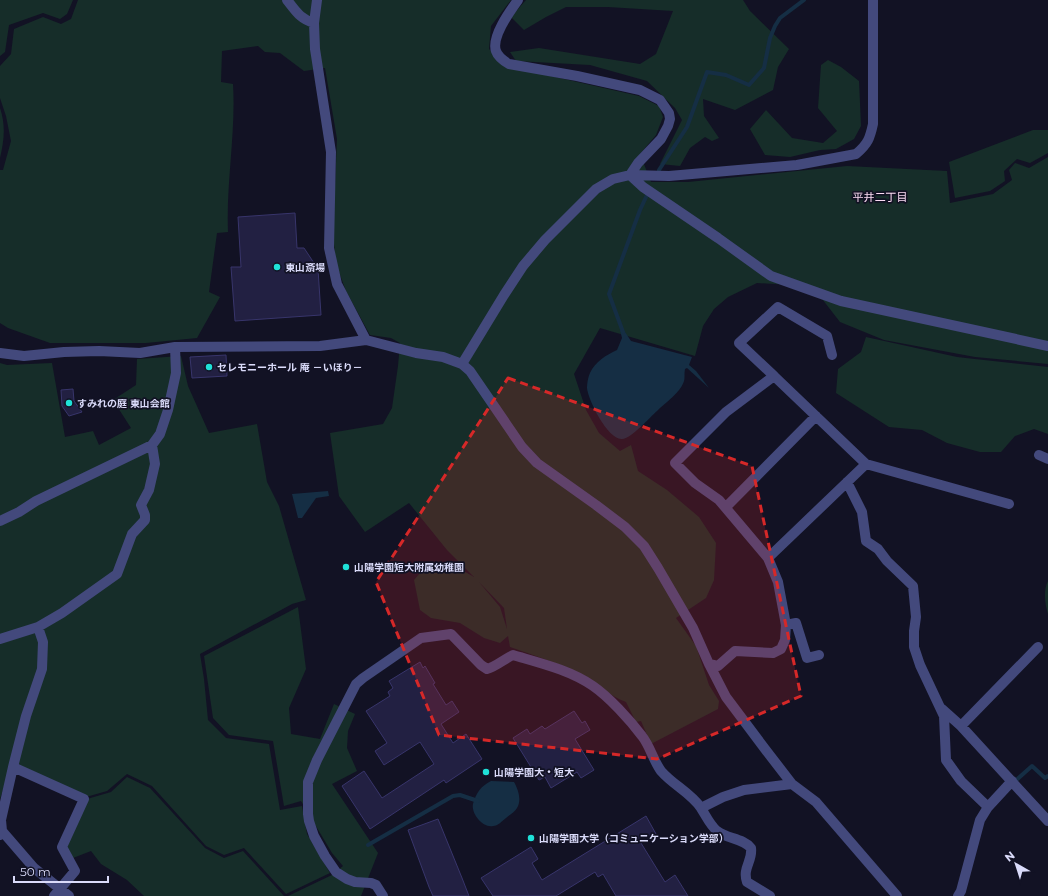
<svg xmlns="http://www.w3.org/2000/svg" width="1048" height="896" font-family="Montserrat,'Noto Sans JP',sans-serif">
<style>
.green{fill:#162d29;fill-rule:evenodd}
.water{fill:#152e44}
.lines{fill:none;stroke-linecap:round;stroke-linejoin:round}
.stream{stroke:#152e44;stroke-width:4}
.building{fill:#222042;stroke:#38356b}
.minor{stroke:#43497c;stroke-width:10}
.marked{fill:#d62828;fill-opacity:0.2;stroke:#d62828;stroke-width:3;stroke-dasharray:8 5;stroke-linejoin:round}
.poi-dot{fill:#1fe1d8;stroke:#121224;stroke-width:1.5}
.labels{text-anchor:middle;stroke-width:3.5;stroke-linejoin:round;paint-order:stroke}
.poi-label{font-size:10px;font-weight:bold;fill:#dadbfa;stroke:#121224;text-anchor:start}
.neighbourhood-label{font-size:11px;fill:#fadbf3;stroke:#121224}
</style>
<rect width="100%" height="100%" fill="#121224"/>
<!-- green -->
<path class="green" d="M 0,0 L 73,0 L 67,14 L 60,19 L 43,13 L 9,25 L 5,52 L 0,56 Z
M 78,0 L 511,0 L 491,26 L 489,49 L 507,66 L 639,96 L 659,106 L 663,117 L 656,135 L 640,154 L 651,182 L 688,182 L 847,166 L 947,171 L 950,203 L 993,194 L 1012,180 L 1009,170 L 1015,163 L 1029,168 L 1048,157 L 1048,364 L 975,357 L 884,340 L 840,322 L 812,286 L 757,283 L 728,297 L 714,309 L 703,326 L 695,356 L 600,328 L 574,374 L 586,410 L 599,433 L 620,451 L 631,445 L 638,471 L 667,490 L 699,517 L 716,543 L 714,580 L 706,598 L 676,618 L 696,646 L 709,685 L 719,701 L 718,709 L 651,744 L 641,721 L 636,722 L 626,702 C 609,697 596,680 579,673 C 557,663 533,655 510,647 L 508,636 L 500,643 L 484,638 L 460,623 L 431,618 L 420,610 L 414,580 L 427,565 L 448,562 L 474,577 L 447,550 L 409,503 L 365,532 L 339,496 L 330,433 L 383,424 L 392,408 L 398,366 L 400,343 L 391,338 L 370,335 L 346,291 L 336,264 L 333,234 L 337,139 L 325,68 L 304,71 L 280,53 L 265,52 L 258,46 L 222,51 L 221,82 L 233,84 C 236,133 226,182 228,232 L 217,233 L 209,292 L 220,297 L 197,338 L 146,343 L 50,343 L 8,328 L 0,323 L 0,170 L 3,170 L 11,141 L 6,116 L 0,98 L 0,66 L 11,54 L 14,29 L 43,17 L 61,24 L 71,19 ZM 479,582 L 504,608 L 507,629 L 500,607 Z
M 526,0 L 743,0 L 750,11 L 789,49 L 778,67 L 773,90 L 735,110 L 703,99 L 704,116 L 719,138 L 712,141 L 705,137 L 690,148 L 680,166 L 660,164 L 682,120 L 675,108 L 647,81 L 590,65 L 516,61 L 510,52 L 539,48 L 640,64 L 656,54 L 673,11 L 608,7 L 566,7 L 546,17 L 524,30 L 511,17 Z
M 828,60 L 841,67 L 859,81 L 861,126 L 854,139 L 836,149 L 820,150 L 790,157 L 765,155 L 750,129 L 766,110 L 792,138 L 823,143 L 837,131 L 818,108 L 821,65 Z
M 0,108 C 6,126 4,141 0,158 Z
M 1033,130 L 1048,130 L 1048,153 L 1030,163 L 1017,159 L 1004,171 L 1005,181 L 990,191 L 955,198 L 949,162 Z
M 866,337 L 957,357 L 1048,367 L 1048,434 L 1034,429 L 1015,436 L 1001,452 L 980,452 L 947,443 L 922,430 L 889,427 L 836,393 L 838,369 L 861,352 Z
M 181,356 L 188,386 L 209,433 L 257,424 L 267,482 L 279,506 L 306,600 L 292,604 L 200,654 L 204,679 L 208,720 L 226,738 L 269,744 L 280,810 L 302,806 L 307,834 L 330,873 L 286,894 L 244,848 L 224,855 L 206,846 L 152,786 L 127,774 L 107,791 L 86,797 L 11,765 L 0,799 L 0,363 L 7,365 L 52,363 L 65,437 L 93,431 L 99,445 L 131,428 L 113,400 L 136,385 L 137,359 Z
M 1048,581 L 1048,614 C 1045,605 1043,590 1048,581 Z
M 298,607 L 306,669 L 289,708 L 291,734 L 320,739 L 334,704 L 355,714 L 348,731 L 347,748 L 357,771 L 332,784 L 378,853 L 361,896 L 288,896 L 332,875 L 343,866 L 332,853 L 301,801 L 284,806 L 273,741 L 229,735 L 213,718 L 204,656 Z
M 127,777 L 150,788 L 205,848 L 224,858 L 243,851 L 284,896 L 144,896 L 127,880 L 101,864 L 91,851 L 73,858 L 65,847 L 87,799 L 111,792 Z"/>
<!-- water -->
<path class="water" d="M 623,329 L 631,341 L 692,357 L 689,365 L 696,371 L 709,388 L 687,368 L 685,369 C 684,373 685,378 684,381 C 681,392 665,403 657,411 C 650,417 631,439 622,439 C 608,440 588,400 587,388 C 587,384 588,377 590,373 C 595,362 606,355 617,350 L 622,338 L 620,330 Z
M 328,491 L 329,496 L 316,498 L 302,518 L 298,518 L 292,494 Z
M 491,781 L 514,782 C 518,789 522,800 517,808 C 515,812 509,815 506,818 C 502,821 498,826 493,826 C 482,828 471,813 473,804 C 476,793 481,786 491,781 Z"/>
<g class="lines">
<!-- stream -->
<path class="stream" d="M 659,170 L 687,127 L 707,72 L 726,75 L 749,85 L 764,68 L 770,38 L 775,26 L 780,18 L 804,0
M 623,332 L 609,294 L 640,210 L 647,195
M 1014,782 L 1032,766 L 1045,778 L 1048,776
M 368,845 L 453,796 L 460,795 L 478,801"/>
</g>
<!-- building -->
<path class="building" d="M 295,213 L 297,248 L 304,248 L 318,269 L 321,315 L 235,321 L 231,267 L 241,267 L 238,217 Z
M 226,355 L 227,376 L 192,378 L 190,357 Z
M 73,389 L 74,401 L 82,412 L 69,416 L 62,406 L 61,390 Z
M 420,662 L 423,668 L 425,666 L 435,683 L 433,684 L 446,705 L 452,701 L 459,712 L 441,724 L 453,743 L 466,734 L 482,759 L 446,783 L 444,780 L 370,829 L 342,786 L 364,771 L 382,798 L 434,764 L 420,742 L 384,765 L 375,751 L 387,743 L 366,711 L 390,696 L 388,692 L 393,688 L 389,681 Z
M 574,711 L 582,723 L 585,721 L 590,730 L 575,739 L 594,770 L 581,778 L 577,772 L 551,788 L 545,777 L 539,780 L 513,738 L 527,729 L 530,734 L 542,726 L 545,729 Z
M 646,816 L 656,834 L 641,843 L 665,882 L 675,875 L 688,896 L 616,896 L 603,874 L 598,877 L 595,872 L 556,896 L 493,896 L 481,878 L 531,847 L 538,859 L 532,863 L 542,880 Z
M 438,819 L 462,878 L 469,896 L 433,896 L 429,887 L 408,830 Z"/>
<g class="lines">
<!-- minor -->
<path class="minor" d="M 287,0 C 296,11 300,19 314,23
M 317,0 L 314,23 L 315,49 L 331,152 L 329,248 L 337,284 L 366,340
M 518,0 C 510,11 491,37 496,51 C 498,57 504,61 509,64 L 577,76 L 640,90 L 660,100 L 669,113 L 670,119 L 668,126 L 661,139 L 638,163 L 630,175
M 630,175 L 643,187 L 718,238 L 771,276 L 841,301 L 1048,346
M 0,353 L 24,356 L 64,352 L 99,351 L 140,353 L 175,347 L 320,346 L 366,340 L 416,353 L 443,357 L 462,364 L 470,371 L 522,447 L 537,463 L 596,505 L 625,527 L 644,546 L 658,568 L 693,628 L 709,664 L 726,697 L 765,749 L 792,784 L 816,802 L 897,896
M 462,364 L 504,295 L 523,266 L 545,240 L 596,189 L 613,179 L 630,175 L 669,176 L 797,165 L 856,154 C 868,144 870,138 873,124 L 873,0
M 774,376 L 739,343 L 778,307 L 827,336 L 832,355
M 1039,455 L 1048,459
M 847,482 L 862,512 L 866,541 L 878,549 L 887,561 L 913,586 L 916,617 L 914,631 L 914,647 L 920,665 L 944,716 L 946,760 L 961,781 L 988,807
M 726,507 L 816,416
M 0,521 L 19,512 L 36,501 L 152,445 L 160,434 L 168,410 L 176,373 L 175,347
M 768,558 L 866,464
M 786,625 L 796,623 L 807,658 L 819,655
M 38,627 L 43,642 L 42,669 L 26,716 L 13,767 L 84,799 L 62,847 L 75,871 L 54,896
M 0,639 L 38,627 L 62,613 L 117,574 L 132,534 L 145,520 L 145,515 L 141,505 L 149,490 L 155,464 L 152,445
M 709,664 L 718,666 L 735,651 L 773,653 L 781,649 L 785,640 L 786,625 L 778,582 L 768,558 L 719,500 L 695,483 L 675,463 L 726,412 L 774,376 L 866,464 L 1009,504
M 942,709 L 961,726 L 1048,821
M 961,726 L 1038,647
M 701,808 C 706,816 710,825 717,831 C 727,839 743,838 751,848 C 753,861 742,868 747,882 L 770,896
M 2,831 L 34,868 L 69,896
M 0,835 L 2,831 L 1,820 L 13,767
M 383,896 L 376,885 L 371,883 L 355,882 L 347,879 L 336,872 L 325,856 L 314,836 L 309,821 L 308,814 L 308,782 L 317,760 L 356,684 L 363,678 L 421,638 L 451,634 L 481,665 L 487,669 C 497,666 504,659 513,655 C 540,663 570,670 593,686 C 609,697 630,720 642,736 C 650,746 653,760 661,771 C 673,785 691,793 701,808 L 723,797 L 744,790 L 792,784
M 958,896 L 961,891 L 980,820 L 988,807 L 1012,781"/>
</g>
<!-- marked area -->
<path class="marked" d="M 508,378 L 752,466 L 801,696 L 657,759 L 439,735 L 376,582 Z"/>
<!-- markers -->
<g class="poi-dot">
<circle cx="277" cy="267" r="4"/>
<circle cx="209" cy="367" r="4"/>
<circle cx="69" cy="403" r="4"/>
<circle cx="346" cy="567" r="4"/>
<circle cx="486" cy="772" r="4"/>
<circle cx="531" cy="838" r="4"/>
</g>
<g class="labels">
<!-- poi labels -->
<g class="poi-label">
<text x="285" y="271">東山斎場</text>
<text x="217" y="371">セレモニーホール 庵 －いほり－</text>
<text x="77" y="407">すみれの庭 東山会館</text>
<text x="354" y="571">山陽学園短大附属幼稚園</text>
<text x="494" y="776">山陽学園大・短大</text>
<text x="539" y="842">山陽学園大学（コミュニケーション学部）</text>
</g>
<!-- neighbourhood labels -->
<g class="neighbourhood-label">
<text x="880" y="201">平井二丁目</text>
</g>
</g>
<!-- north arrow -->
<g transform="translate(1016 864) rotate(321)" stroke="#121224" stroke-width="3" paint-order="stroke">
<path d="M0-3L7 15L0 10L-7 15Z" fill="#dadbfa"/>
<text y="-6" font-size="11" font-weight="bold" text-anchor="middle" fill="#dadbfa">N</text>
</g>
<!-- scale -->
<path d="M14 876v6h94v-6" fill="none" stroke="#dadbfa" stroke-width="2"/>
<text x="20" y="876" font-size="12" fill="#dadbfa" stroke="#121224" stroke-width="3" paint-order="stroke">50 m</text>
</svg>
